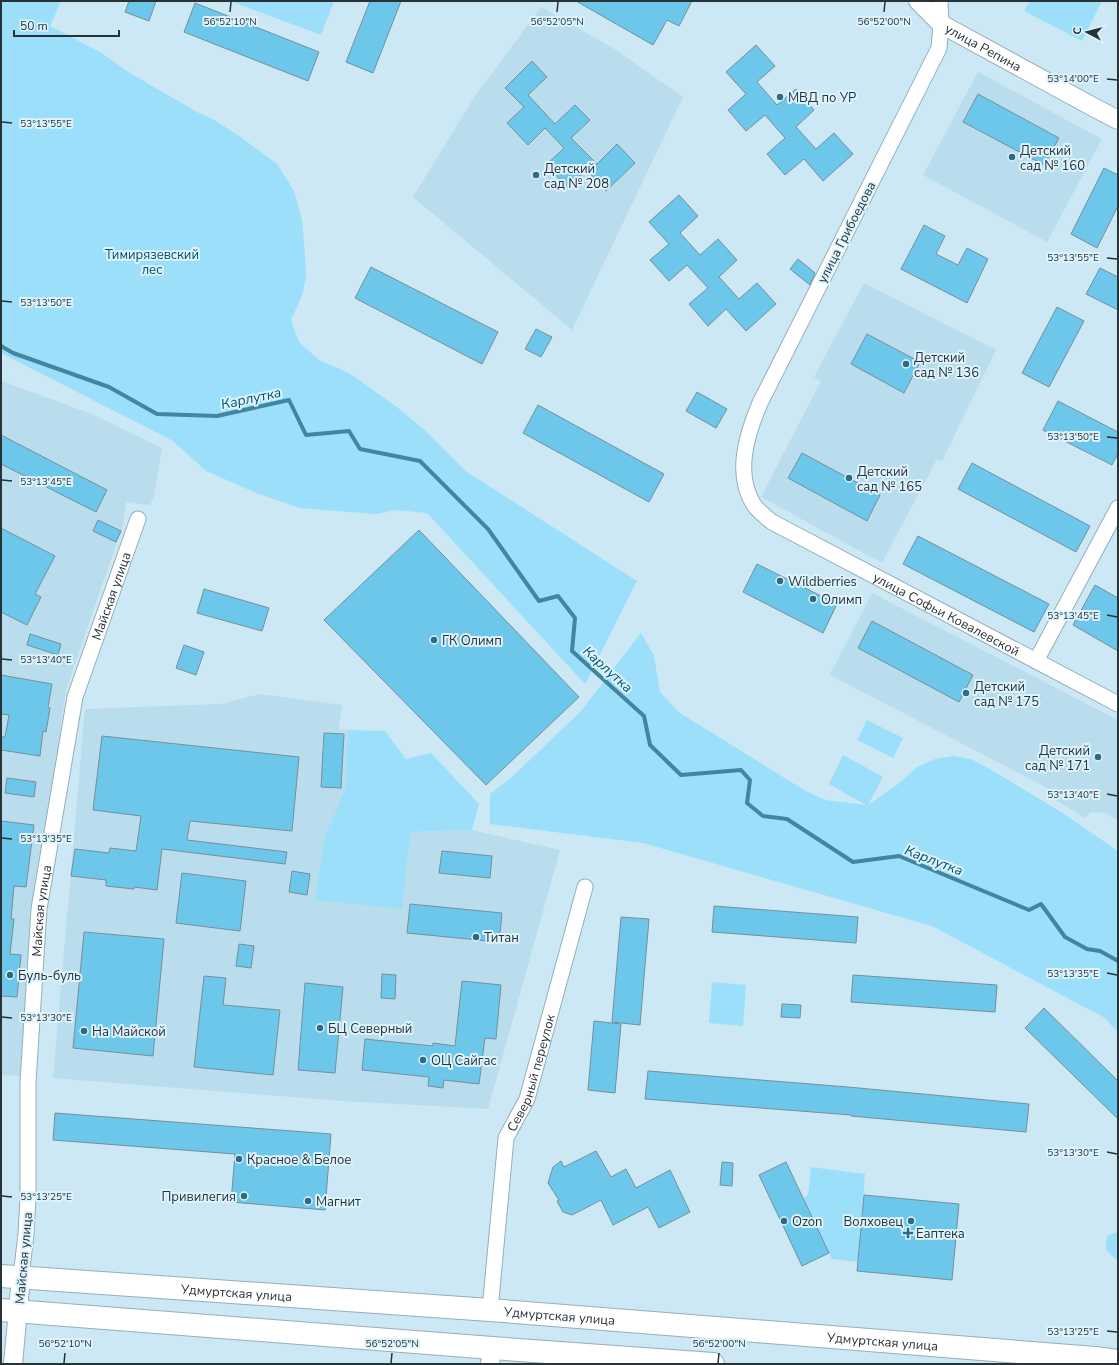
<svg xmlns="http://www.w3.org/2000/svg" width="1119" height="1365" font-family="'Nunito Sans',sans-serif">
<style>
.built{fill:#b9dded}
.green{fill:#9bdffb}
.lines{fill:none;stroke-linecap:round;stroke-linejoin:round}
.stream{stroke:#41859e;stroke-width:4}
.building{fill:#6dc7ea;stroke:#758f9a}
.minor-casing{stroke:#94afba;stroke-width:17}
.tertiary-casing{stroke:#94afba;stroke-width:20}
.primary-casing{stroke:#94afba;stroke-width:24}
.minor{stroke:#fff;stroke-width:15}
.tertiary{stroke:#fff;stroke-width:18}
.primary{stroke:#fff;stroke-width:22}
.ticks{fill:none;stroke:#283338;stroke-width:1.5}
.poi-dot{fill:#2e6b82;stroke:#ddf4fe;stroke-width:1.5}
.labels{text-anchor:middle;stroke-width:4;stroke-linejoin:round;paint-order:stroke}
.street-label{font-size:13px;fill:#283338;stroke:#ddf4fe}
.poi-label{font-size:13px;fill:#283338;stroke:#ddf4fe;text-anchor:start}
.park-label{font-size:13px;fill:#005169;stroke:#ddf4fe}
.water-label{font-size:14px;font-style:italic;fill:#01536b;stroke:#ddf4fe}
.ticks-label{font-size:10px;text-anchor:middle;fill:#283338;stroke:#ddf4fe;stroke-width:4;stroke-linejoin:round;paint-order:stroke}
</style>
<rect width="100%" height="100%" fill="#cce8f4"/>
<!-- built -->
<path class="built" d="M 541,7 L 616,50 L 683,97 L 572,330 L 413,197 L 475,96 Z
M 978,72 L 1102,139 L 1047,242 L 923,175 Z
M 864,283 L 996,350 L 942,461 L 937,459 L 882,563 L 761,497 L 821,381 L 814,377 Z
M 1,381 L 92,414 L 162,448 L 154,495 L 150,505 L 126,502 L 122,532 L 117,542 L 66,690 L 49,809 L 22,1076 L 1,1075 Z
M 872,593 L 1118,720 L 1118,820 L 1106,813 L 1091,812 L 1085,818 L 1056,800 L 1059,794 L 830,675 Z
M 260,694 L 342,705 L 339,729 L 348,730 L 345,789 L 324,838 L 315,900 L 410,832 L 472,830 L 560,850 L 488,1109 L 342,1101 L 53,1078 L 85,709 L 221,704 Z"/>
<!-- green -->
<path class="green" d="M 1,1 L 61,1 L 50,26 L 100,52 L 130,73 L 195,111 L 216,121 L 242,138 L 277,164 L 294,191 L 302,220 L 305,254 L 306,277 L 302,296 L 291,320 L 299,342 L 319,360 L 349,373 L 398,408 L 427,432 L 467,472 L 637,581 L 585,684 L 427,513 L 396,510 L 376,514 L 300,508 L 259,494 L 206,471 L 173,441 L 1,353 Z
M 230,1 L 334,1 L 321,35 Z
M 1030,1 L 1102,1 L 1082,41 L 1024,11 Z
M 641,633 L 654,656 L 660,692 L 680,713 L 804,790 L 825,800 L 866,805 L 829,784 L 843,755 L 883,777 L 868,805 L 898,784 L 917,767 L 935,759 L 954,756 L 971,759 L 990,769 L 1061,812 L 1118,851 L 1118,1033 L 1105,1018 L 932,926 L 643,843 L 490,824 L 490,794 L 513,776 L 581,711 Z
M 867,720 L 903,738 L 893,758 L 857,740 Z
M 348,730 L 385,731 L 406,759 L 431,753 L 479,804 L 472,830 L 410,832 L 402,909 L 315,900 L 324,838 L 345,789 Z
M 712,982 L 746,985 L 743,1026 L 709,1023 Z
M 811,1167 L 865,1174 L 858,1262 L 832,1259 L 829,1253 L 803,1199 L 808,1195 Z
M 1118,1232 L 1118,1261 L 1106,1250 L 1106,1242 L 1108,1235 Z"/>
<g class="lines">
<!-- stream -->
<path class="stream" d="M 1,346 L 13,353 L 109,387 L 157,414 L 217,416 L 289,400 L 306,435 L 349,431 L 360,449 L 420,461 L 488,529 L 539,601 L 558,596 L 575,618 L 572,651 L 644,716 L 650,745 L 681,775 L 741,770 L 750,780 L 747,803 L 763,816 L 787,819 L 853,862 L 899,856 L 1029,910 L 1041,904 L 1065,937 L 1087,949 L 1100,951 L 1118,961"/>
</g>
<!-- building -->
<path class="building" d="M 129,1 L 156,1 L 149,21 L 125,12 Z
M 370,1 L 401,1 L 373,73 L 346,62 Z
M 576,1 L 692,1 L 679,26 L 667,20 L 653,45 Z
M 195,3 L 319,52 L 308,81 L 184,32 Z
M 756,45 L 775,66 L 757,82 L 777,105 L 796,89 L 814,110 L 796,127 L 816,149 L 834,133 L 853,154 L 823,181 L 804,159 L 785,175 L 767,154 L 785,138 L 765,115 L 746,131 L 728,110 L 746,94 L 726,72 Z
M 532,61 L 547,77 L 528,95 L 555,124 L 575,105 L 590,120 L 571,138 L 597,164 L 617,144 L 635,163 L 606,191 L 587,170 L 568,188 L 546,165 L 564,148 L 545,128 L 528,145 L 507,123 L 524,107 L 505,88 Z
M 978,94 L 1059,138 L 1044,165 L 963,122 Z
M 1104,168 L 1118,175 L 1118,206 L 1097,248 L 1071,234 Z
M 679,195 L 698,216 L 680,233 L 700,255 L 718,239 L 737,260 L 719,277 L 739,299 L 757,283 L 776,304 L 746,331 L 726,309 L 708,326 L 689,304 L 708,288 L 687,265 L 669,281 L 650,260 L 669,244 L 649,222 Z
M 924,225 L 945,236 L 936,254 L 958,265 L 967,248 L 988,259 L 967,303 L 901,269 Z
M 798,259 L 815,273 L 810,285 L 790,269 Z
M 371,267 L 498,332 L 482,364 L 355,298 Z
M 1100,268 L 1118,277 L 1118,310 L 1086,294 Z
M 1057,307 L 1084,321 L 1049,387 L 1022,373 Z
M 536,329 L 552,337 L 541,357 L 525,349 Z
M 867,334 L 920,362 L 904,393 L 851,364 Z
M 697,392 L 727,409 L 716,428 L 686,411 Z
M 1058,401 L 1118,432 L 1118,453 L 1112,465 L 1043,430 Z
M 538,405 L 664,474 L 649,502 L 523,433 Z
M 1,435 L 107,490 L 96,512 L 1,464 Z
M 802,453 L 880,495 L 867,521 L 788,478 Z
M 972,463 L 1090,526 L 1076,552 L 958,489 Z
M 98,520 L 121,531 L 116,542 L 93,531 Z
M 1,528 L 55,556 L 35,594 L 41,597 L 27,625 L 1,612 Z
M 419,530 L 579,697 L 486,785 L 324,620 Z
M 918,536 L 1049,604 L 1034,632 L 903,564 Z
M 757,564 L 837,604 L 823,633 L 743,592 Z
M 1095,585 L 1118,598 L 1118,651 L 1073,625 Z
M 204,589 L 269,608 L 262,631 L 197,613 Z
M 872,621 L 973,675 L 959,702 L 858,648 Z
M 30,634 L 61,644 L 58,655 L 27,645 Z
M 184,645 L 204,652 L 196,675 L 176,668 Z
M 1,675 L 52,684 L 48,707 L 50,708 L 46,732 L 43,731 L 40,756 L 1,750 L 1,737 L 5,737 L 9,715 L 1,714 Z
M 324,733 L 344,734 L 341,788 L 321,787 Z
M 102,736 L 299,757 L 292,831 L 190,821 L 187,840 L 287,852 L 285,864 L 162,849 L 157,890 L 134,887 L 134,889 L 106,886 L 106,880 L 71,876 L 75,849 L 109,853 L 110,848 L 136,851 L 141,816 L 93,810 Z
M 7,778 L 36,782 L 34,797 L 5,793 Z
M 1,821 L 34,825 L 26,887 L 14,886 L 11,919 L 14,919 L 10,954 L 21,955 L 17,997 L 1,996 Z
M 442,851 L 492,856 L 490,878 L 439,873 Z
M 292,871 L 310,874 L 307,895 L 289,892 Z
M 182,873 L 246,881 L 240,931 L 176,923 Z
M 410,904 L 502,913 L 499,942 L 407,933 Z
M 714,906 L 858,917 L 856,943 L 712,932 Z
M 621,917 L 649,919 L 640,1025 L 612,1022 Z
M 84,932 L 164,939 L 153,1056 L 73,1048 Z
M 239,944 L 254,946 L 251,968 L 236,966 Z
M 382,974 L 396,975 L 395,999 L 381,998 Z
M 853,975 L 997,985 L 995,1012 L 851,1002 Z
M 204,976 L 226,978 L 223,1005 L 280,1010 L 273,1075 L 194,1067 Z
M 462,981 L 501,985 L 496,1039 L 485,1038 L 479,1084 L 444,1080 L 443,1088 L 428,1086 L 429,1077 L 362,1070 L 365,1039 L 433,1046 L 433,1043 L 455,1046 Z
M 305,983 L 343,987 L 335,1073 L 298,1070 Z
M 782,1004 L 801,1005 L 800,1018 L 781,1017 Z
M 1044,1008 L 1118,1081 L 1118,1119 L 1025,1028 Z
M 594,1021 L 621,1024 L 615,1093 L 588,1090 Z
M 648,1071 L 848,1087 L 1029,1104 L 1026,1132 L 851,1116 L 851,1115 L 645,1099 Z
M 55,1113 L 331,1134 L 325,1210 L 231,1202 L 235,1154 L 53,1140 Z
M 596,1151 L 611,1177 L 626,1169 L 636,1188 L 670,1170 L 690,1212 L 659,1228 L 648,1207 L 613,1225 L 601,1200 L 572,1215 L 563,1212 L 557,1201 L 559,1200 L 548,1183 L 553,1167 L 561,1161 L 564,1167 Z
M 722,1162 L 733,1163 L 732,1186 L 720,1185 Z
M 786,1162 L 829,1253 L 802,1266 L 759,1175 Z
M 864,1195 L 959,1204 L 952,1280 L 857,1271 Z"/>
<g class="lines">
<defs>
<g id="minor">
<path id="s1" d="M 940,1 L 941,24 L 939,48 L 760,403 C 747,434 734,474 754,505 C 758,511 766,517 772,522 L 1118,704"/>
<path d="M 1036,661 L 1118,508"/>
<path id="s2" d="M 21,1277 L 26,1234 L 28,1197 L 28,1082 L 39,909 L 75,697 L 138,519"/>
<path id="s3" d="M 490,1310 L 506,1138 L 527,1099 L 585,887"/>
</g>
<g id="tertiary">
<path id="s4" d="M 918,1 L 941,24 L 1095,108 L 1118,120"/>
<path d="M 13,1364 L 21,1277"/>
<path d="M 490,1364 L 492,1348"/>
</g>
<g id="primary">
<path id="s5" d="M 1,1276 L 490,1310 L 1095,1358 L 1118,1361"/>
<path d="M 1,1310 L 492,1348 L 713,1364"/>
</g>
</defs>
<!-- minor casing -->
<use href="#minor" class="minor-casing"/>
<!-- tertiary casing -->
<use href="#tertiary" class="tertiary-casing"/>
<!-- primary casing -->
<use href="#primary" class="primary-casing"/>
<!-- minor -->
<use href="#minor" class="minor"/>
<!-- tertiary -->
<use href="#tertiary" class="tertiary"/>
<!-- primary -->
<use href="#primary" class="primary"/>
</g>
<!-- ticks -->
<path class="ticks" d="M 230,12 L 231,2M 557,12 L 558,2M 884,12 L 885,2M 1107,79 L 1117,80M 2,122 L 12,123M 1107,258 L 1117,259M 2,301 L 12,302M 1107,437 L 1117,438M 2,480 L 12,481M 1107,615 L 1117,617M 2,659 L 12,660M 1107,794 L 1117,796M 2,838 L 12,839M 1107,973 L 1117,975M 2,1017 L 12,1018M 1107,1152 L 1117,1154M 2,1196 L 12,1197M 1107,1331 L 1117,1332M 64,1363 L 65,1353M 391,1363 L 392,1353M 718,1363 L 719,1353"/>
<!-- markers -->
<g class="poi-dot">
<circle cx="780" cy="97" r="4"/>
<circle cx="1012" cy="157" r="4"/>
<circle cx="536" cy="175" r="4"/>
<circle cx="906" cy="364" r="4"/>
<circle cx="849" cy="478" r="4"/>
<circle cx="780" cy="581" r="4"/>
<circle cx="813" cy="599" r="4"/>
<circle cx="434" cy="640" r="4"/>
<circle cx="966" cy="693" r="4"/>
<circle cx="1098" cy="757" r="4"/>
<circle cx="476" cy="937" r="4"/>
<circle cx="10" cy="975" r="4"/>
<circle cx="320" cy="1028" r="4"/>
<circle cx="84" cy="1031" r="4"/>
<circle cx="423" cy="1060" r="4"/>
<circle cx="239" cy="1159" r="4"/>
<circle cx="244" cy="1196" r="4"/>
<circle cx="308" cy="1201" r="4"/>
<circle cx="784" cy="1221" r="4"/>
<circle cx="911" cy="1221" r="4"/>
<path d="M906 1227h4v4h4v4h-4v4h-4v-4h-4v-4h4z"/>
</g>
<g class="labels">
<!-- street labels -->
<g class="street-label">
<text dy="5" stroke="none"><textPath href="#s4" startOffset="81">улица Репина</textPath></text>
<text transform="translate(846 232) rotate(-63)" y="5">улица Грибоедова</text>
<text dy="5" stroke="none"><textPath href="#s2" startOffset="691">Майская улица</textPath></text>
<text dy="5" stroke="none"><textPath href="#s1" startOffset="773">улица Софьи Ковалевской</textPath></text>
<text dy="5" stroke="none"><textPath href="#s2" startOffset="367">Майская улица</textPath></text>
<text dy="5" stroke="none"><textPath href="#s3" startOffset="243">Северный переулок</textPath></text>
<text transform="translate(23 1258) rotate(-85)" y="5">Майская улица</text>
<text dy="5" stroke="none"><textPath href="#s5" startOffset="236">Удмуртская улица</textPath></text>
<text dy="5" stroke="none"><textPath href="#s5" startOffset="560">Удмуртская улица</textPath></text>
<text dy="5" stroke="none"><textPath href="#s5" startOffset="884">Удмуртская улица</textPath></text>
</g>
<!-- poi labels -->
<g class="poi-label">
<text x="788" y="102">МВД по УР</text>
<text x="1020" y="155">Детский<tspan x="1020" dy="15">сад № 160</tspan></text>
<text x="544" y="173">Детский<tspan x="544" dy="15">сад № 208</tspan></text>
<text x="914" y="362">Детский<tspan x="914" dy="15">сад № 136</tspan></text>
<text x="857" y="476">Детский<tspan x="857" dy="15">сад № 165</tspan></text>
<text x="788" y="586">Wildberries</text>
<text x="821" y="604">Олимп</text>
<text x="442" y="645">ГК Олимп</text>
<text x="974" y="691">Детский<tspan x="974" dy="15">сад № 175</tspan></text>
<text x="1090" y="755" text-anchor="end">Детский<tspan x="1090" dy="15">сад № 171</tspan></text>
<text x="484" y="942">Титан</text>
<text x="18" y="980">Буль-буль</text>
<text x="328" y="1033">БЦ Северный</text>
<text x="92" y="1036">На Майской</text>
<text x="431" y="1065">ОЦ Сайгас</text>
<text x="247" y="1164">Красное &amp; Белое</text>
<text x="236" y="1201" text-anchor="end">Привилегия</text>
<text x="316" y="1206">Магнит</text>
<text x="792" y="1226">Ozon</text>
<text x="903" y="1226" text-anchor="end">Волховец</text>
<text x="916" y="1238">Еаптека</text>
</g>
<!-- park labels -->
<g class="park-label">
<text x="152" y="259">Тимирязевский<tspan x="152" dy="15">лес</tspan></text>
</g>
<!-- water labels -->
<g class="water-label">
<text transform="translate(251 398) rotate(-12)" y="5">Карлутка</text>
<text transform="translate(608 669) rotate(42)" y="5">Карлутка</text>
<text transform="translate(934 860) rotate(21)" y="5">Карлутка</text>
</g>
</g>
<g class="ticks-label">
<text x="230" y="25">56°52'10"N</text>
<text x="557" y="25">56°52'05"N</text>
<text x="884" y="25">56°52'00"N</text>
<text x="1073" y="82">53°14'00"E</text>
<text x="46" y="127">53°13'55"E</text>
<text x="1073" y="261">53°13'55"E</text>
<text x="46" y="306">53°13'50"E</text>
<text x="1073" y="440">53°13'50"E</text>
<text x="46" y="485">53°13'45"E</text>
<text x="1073" y="619">53°13'45"E</text>
<text x="46" y="663">53°13'40"E</text>
<text x="1073" y="798">53°13'40"E</text>
<text x="46" y="842">53°13'35"E</text>
<text x="1073" y="977">53°13'35"E</text>
<text x="46" y="1021">53°13'30"E</text>
<text x="1073" y="1156">53°13'30"E</text>
<text x="46" y="1200">53°13'25"E</text>
<text x="1073" y="1335">53°13'25"E</text>
<text x="65" y="1347">56°52'10"N</text>
<text x="392" y="1347">56°52'05"N</text>
<text x="719" y="1347">56°52'00"N</text>
</g>
<!-- border -->
<rect width="1119" height="1365" fill="none" stroke="#283338" stroke-width="4"/>
<!-- north arrow -->
<g transform="translate(1087 32) rotate(277)" stroke="#ddf4fe" stroke-width="3" paint-order="stroke">
<path d="M0-3L7 15L0 10L-7 15Z" fill="#283338"/>
<text y="-6" font-size="11" font-weight="bold" text-anchor="middle" fill="#283338">С</text>
</g>
<!-- scale -->
<path d="M14 30v6h105v-6" fill="none" stroke="#283338" stroke-width="2"/>
<text x="20" y="30" font-size="12" fill="#283338" stroke="#ddf4fe" stroke-width="3" paint-order="stroke">50 m</text>
</svg>
